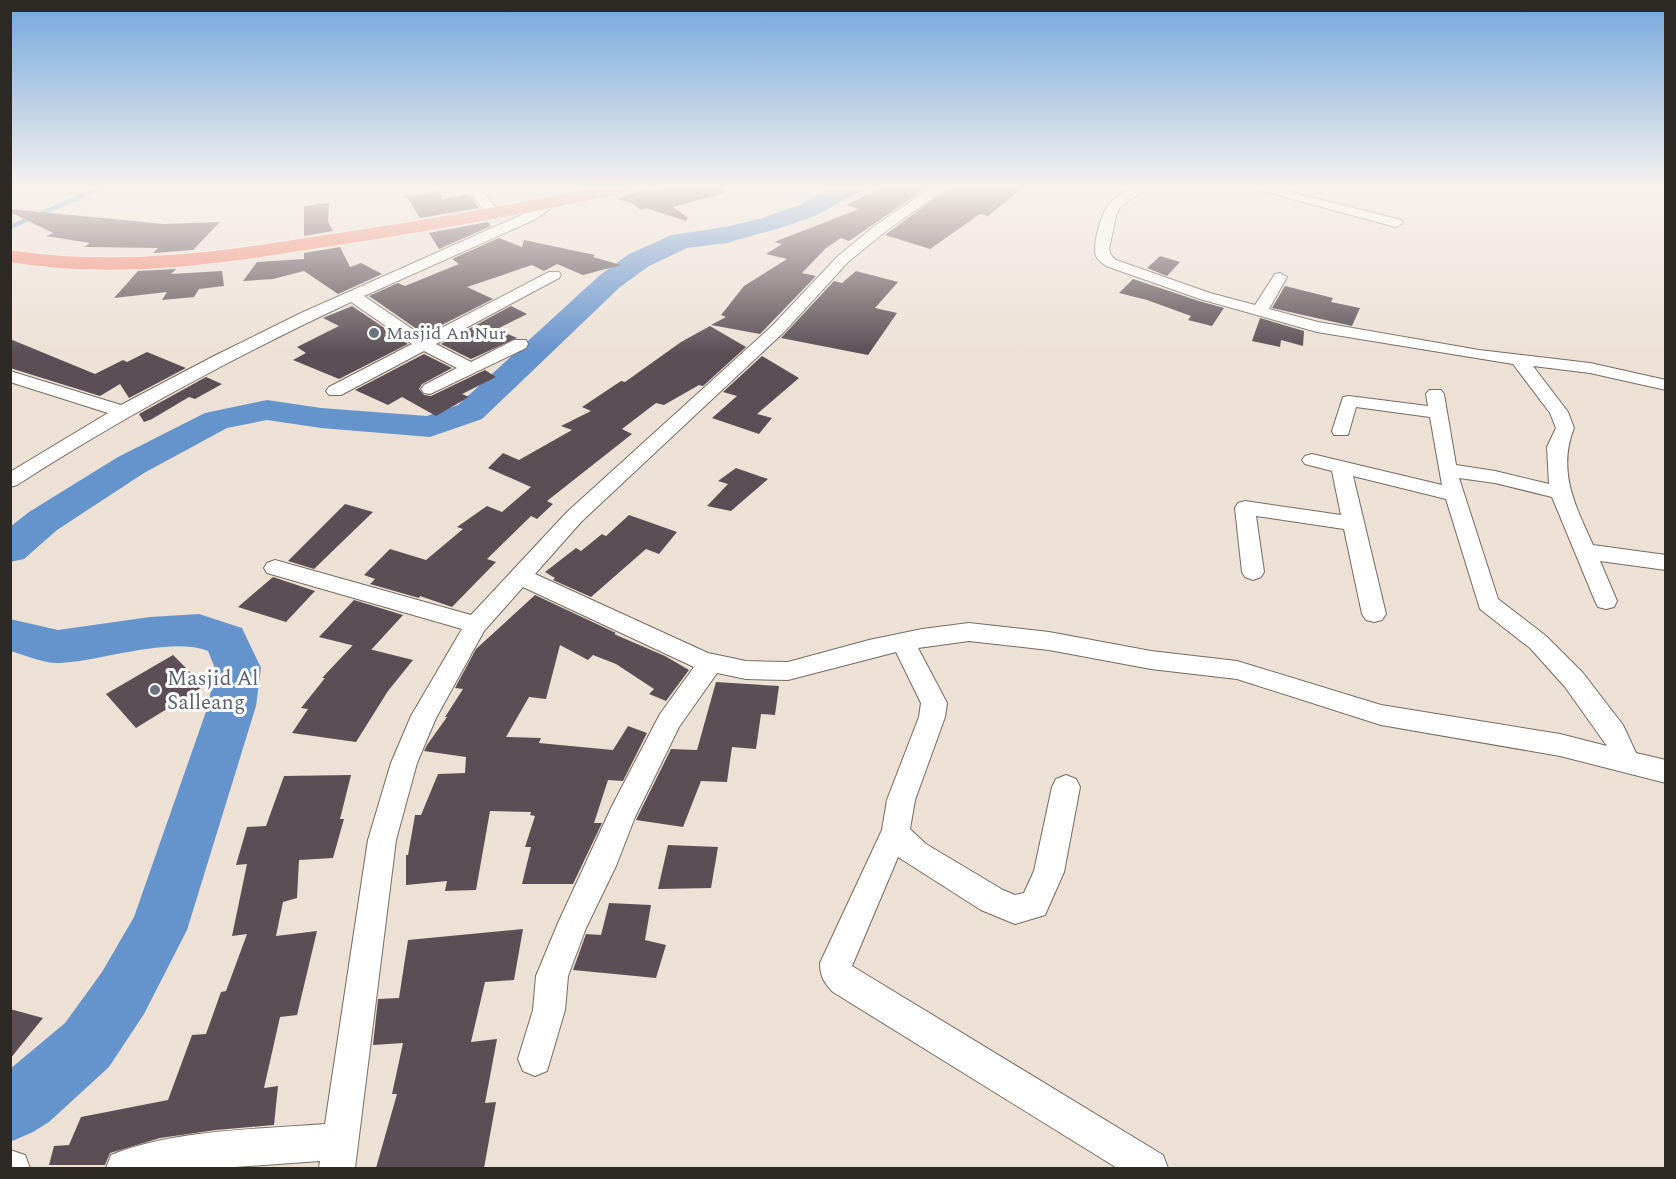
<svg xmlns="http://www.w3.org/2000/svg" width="1676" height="1179" font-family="Spectral,serif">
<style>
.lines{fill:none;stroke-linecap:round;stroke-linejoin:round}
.stream{stroke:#6593cc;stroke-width:4.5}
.river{fill:#6593cc;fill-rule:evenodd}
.building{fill:#5b4f55}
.street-casing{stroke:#756b62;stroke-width:2}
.highway-casing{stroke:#fff;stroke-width:1}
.street{fill:#fff;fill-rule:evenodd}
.highway{fill:#f18772;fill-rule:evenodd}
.worship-dot{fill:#6b7280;stroke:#fff;stroke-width:2}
.labels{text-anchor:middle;stroke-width:6;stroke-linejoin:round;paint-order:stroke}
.far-worship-label{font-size:18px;fill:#5b616d;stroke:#fff;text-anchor:start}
.worship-label{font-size:21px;fill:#5b616d;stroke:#fff;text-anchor:start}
</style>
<rect width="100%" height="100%" fill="#ede1d6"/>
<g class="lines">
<!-- stream -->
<path class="stream" d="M 10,227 L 103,187"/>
<!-- river -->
<path class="river" d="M 832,187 L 863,187 L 859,192 L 817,215 L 777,229 L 726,243 L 687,248 L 649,266 L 620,287 L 482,419 L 430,437 L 321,428 L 267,420 L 227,428 L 144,473 L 57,530 L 24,559 L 10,562 L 10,527 L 29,512 L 118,457 L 205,413 L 267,400 L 321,408 L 427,416 L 458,405 L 600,275 L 629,254 L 672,235 L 725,227 L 759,219 L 799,205 Z
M 199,614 L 242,628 L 261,668 L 256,706 L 187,930 L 144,1014 L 109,1067 L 49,1122 L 33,1132 L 10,1142 L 10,1069 L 65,1023 L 102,972 L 134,917 L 208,706 L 215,668 L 208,651 C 170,636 102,661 60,663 C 45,664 25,655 10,651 L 10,619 L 58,630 L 150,617 Z"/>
</g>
<!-- building -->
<path class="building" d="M 669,187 L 723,187 L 724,193 L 673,207 L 688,218 L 686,221 L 646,208 L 641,210 L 631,203 L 617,199 L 647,188 L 652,191 Z
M 880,187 L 928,187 L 849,241 L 841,238 L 826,248 L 802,273 L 816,276 L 760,334 L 711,325 L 726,317 L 721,315 L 744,286 L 787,259 L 766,254 L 782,244 L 774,242 L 859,209 L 847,205 Z
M 950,187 L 1024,187 L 988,216 L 980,214 L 930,249 L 885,235 Z
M 439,191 L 442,199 L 469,194 L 479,208 L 420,218 L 406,196 Z
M 329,203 L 328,221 L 333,231 L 304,236 L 304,206 Z
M 10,209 L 164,224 L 220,222 L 193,250 L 153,253 L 158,248 L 84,247 L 90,243 L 46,236 L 53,233 L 10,212 Z
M 488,222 L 491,226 L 439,249 L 429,233 Z
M 499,238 L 522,247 L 524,240 L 595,255 L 593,257 L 621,265 L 583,275 L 557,264 L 544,271 L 532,265 L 467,287 L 493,299 L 424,334 L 369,296 L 398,283 L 405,286 L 459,264 L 452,259 Z
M 340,247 L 350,267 L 361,263 L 382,274 L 338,294 L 304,271 L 273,279 L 243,281 L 257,262 L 304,259 L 304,253 Z
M 1160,256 L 1180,262 L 1167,276 L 1147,268 Z
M 176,269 L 171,274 L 222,271 L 224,286 L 199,289 L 194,297 L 162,300 L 167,292 L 114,298 L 138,271 Z
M 856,271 L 898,282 L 875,308 L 897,313 L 868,355 L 781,338 L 834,281 L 842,283 Z
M 1133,279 L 1199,301 L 1224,308 L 1212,326 L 1188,320 L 1191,316 L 1147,300 L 1119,293 Z
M 1285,286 L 1333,298 L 1331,302 L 1360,308 L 1352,326 L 1272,308 Z
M 352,306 L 408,344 L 339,379 L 293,360 L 306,353 L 297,347 L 339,326 L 323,318 Z
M 511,306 L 527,314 L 497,329 L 517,338 L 471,359 L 441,344 Z
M 1260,318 L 1304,331 L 1303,346 L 1281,340 L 1280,347 L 1252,341 Z
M 710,326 L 746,347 L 703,386 L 699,385 L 664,405 L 656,403 L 622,429 L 632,434 L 547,501 L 553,504 L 537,519 L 531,516 L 487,559 L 496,562 L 452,607 L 420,596 L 419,598 L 370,584 L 375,579 L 364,575 L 390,549 L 426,560 L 463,529 L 457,527 L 487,506 L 502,512 L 531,487 L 488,468 L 503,453 L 519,460 L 572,430 L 561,426 L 591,411 L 582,407 L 621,381 L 625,382 L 681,342 Z
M 10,339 L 95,374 L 123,360 L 127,362 L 147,352 L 186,368 L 129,398 L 120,384 L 100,396 L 10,368 Z
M 424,354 L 452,368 L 422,384 L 419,389 L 424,395 L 431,396 L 485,370 L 496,377 L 462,394 L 469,397 L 436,416 L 402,397 L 388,405 L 355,390 Z
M 762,356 L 799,378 L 757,414 L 772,418 L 759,434 L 712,418 L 737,396 L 723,392 Z
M 206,377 L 222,384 L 195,399 L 189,397 L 152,419 L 144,422 L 139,414 Z
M 736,468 L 768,479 L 731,511 L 707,506 L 728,484 L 718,481 Z
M 345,504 L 373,512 L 314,569 L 288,561 Z
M 629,515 L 677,532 L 659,554 L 646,549 L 591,597 L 553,580 L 555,578 L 545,572 L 576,548 L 581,551 L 602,534 L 606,536 Z
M 273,577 L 315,591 L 286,622 L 238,607 Z
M 535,595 L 616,633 L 614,634 L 665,656 L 689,670 L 666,701 L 649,694 L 654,689 L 616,664 L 593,655 L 588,660 L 560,645 L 546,699 L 529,697 L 506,737 L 541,738 L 539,743 L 613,750 L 628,726 L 647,733 L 623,781 L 608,780 L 594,823 L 602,823 L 573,884 L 522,884 L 531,847 L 525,847 L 535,816 L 530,815 L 531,812 L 490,811 L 476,890 L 445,891 L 447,881 L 406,885 L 406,855 L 408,855 L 415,815 L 421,815 L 438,774 L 465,773 L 466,757 L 424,751 L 427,745 L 447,717 L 445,717 L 463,689 L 455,688 L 476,649 Z
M 354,600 L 403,615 L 371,650 L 319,637 Z
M 353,645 L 413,660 L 388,691 L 356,742 L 292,733 L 308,709 L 301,708 L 325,678 L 322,678 Z
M 173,655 L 204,686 L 136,728 L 106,694 Z
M 716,682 L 779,686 L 775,715 L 761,714 L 756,749 L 732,747 L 727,782 L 701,781 L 683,827 L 636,820 L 671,749 L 697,750 Z
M 351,775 L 340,819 L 344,819 L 333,858 L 299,860 L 297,898 L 283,902 L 276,936 L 317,931 L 297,1015 L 280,1017 L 264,1088 L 278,1086 L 274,1125 L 216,1130 L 160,1138 L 110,1153 L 105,1165 L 49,1165 L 54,1146 L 69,1145 L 81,1117 L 168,1100 L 192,1035 L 206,1034 L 221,992 L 226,991 L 247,934 L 232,936 L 247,864 L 236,865 L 247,827 L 266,826 L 284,776 Z
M 668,845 L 718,847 L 711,888 L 658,889 Z
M 609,903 L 651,905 L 645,940 L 666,945 L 656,978 L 573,970 L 586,934 L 601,935 Z
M 523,929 L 514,980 L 485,982 L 471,1042 L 497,1039 L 485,1103 L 496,1102 L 484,1168 L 376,1168 L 397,1094 L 392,1094 L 403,1043 L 373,1045 L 378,999 L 399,998 L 408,940 Z
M 10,1009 L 43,1018 L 10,1059 Z"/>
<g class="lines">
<defs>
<path id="street" d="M 466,187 L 479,187 L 498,210 L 496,213 L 486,213 Z
M 933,187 L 948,187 L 886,231 L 848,262 L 784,332 L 581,522 L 535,574 L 708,653 L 746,661 L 788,662 L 869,640 L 922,629 L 969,623 L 1049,632 L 1151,651 L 1237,661 L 1381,705 L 1560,734 L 1607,746 L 1565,687 L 1530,648 L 1480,609 L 1446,499 L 1353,476 L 1386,614 L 1382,620 L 1374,622 L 1366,620 L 1362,614 L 1344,529 L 1256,516 L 1264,572 L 1261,577 L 1253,580 L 1245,577 L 1242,572 L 1235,508 L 1238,503 L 1245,501 L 1341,515 L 1332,471 L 1305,464 L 1302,460 L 1305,456 L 1312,454 L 1442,485 L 1430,417 L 1356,407 L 1348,435 L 1334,435 L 1332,431 L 1343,397 L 1349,396 L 1428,406 L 1426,394 L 1429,390 L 1441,390 L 1444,394 L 1456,465 L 1495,471 L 1549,484 L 1547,447 L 1556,428 L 1550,413 L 1513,364 L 1317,332 L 1200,299 L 1106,266 C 1102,263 1098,260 1096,256 C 1092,245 1102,210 1111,202 C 1121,192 1135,187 1149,187 L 1120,207 L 1116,216 L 1109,249 L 1111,255 L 1116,260 L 1210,293 L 1255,305 L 1275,274 L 1280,273 L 1287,277 L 1269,309 L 1318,322 L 1479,350 L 1590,363 L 1666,380 L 1666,390 L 1590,373 L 1533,366 L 1568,412 L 1574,428 C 1557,471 1575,505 1593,545 L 1666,555 L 1666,570 L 1600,561 L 1617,601 L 1614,607 L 1606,609 L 1598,607 L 1595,601 L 1552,497 L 1495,483 L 1459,478 L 1498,599 L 1546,636 L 1583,673 L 1623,725 L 1636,753 L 1666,760 L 1666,783 L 1560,756 L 1381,725 L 1237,679 L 1151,669 L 1049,650 L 969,641 L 918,648 L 947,703 L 945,717 L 915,800 L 910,829 L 926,844 L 1003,890 L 1015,895 L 1024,893 L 1034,871 L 1052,787 L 1056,779 L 1066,775 L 1076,779 L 1080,787 L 1064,872 L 1045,915 L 1015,924 L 981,910 L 898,857 L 852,966 L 1163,1155 L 1168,1168 L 1117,1168 L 833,992 C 824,983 820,976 820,963 L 882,830 L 887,800 L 919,717 L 921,703 L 896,652 L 788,680 L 746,679 L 717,673 L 679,727 L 635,817 L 616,866 L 586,928 L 568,976 L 565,1010 L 547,1071 L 535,1076 L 523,1071 L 518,1059 L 533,1010 L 536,976 L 558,923 L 612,806 L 660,714 L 694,667 L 523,587 L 484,631 L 436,718 L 417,763 L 396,840 L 355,1168 L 319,1168 L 320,1161 L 221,1168 L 106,1168 L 111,1155 C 172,1130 260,1129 325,1124 L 368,840 L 391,763 L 411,716 L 462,629 L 267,573 L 264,568 L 267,563 L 275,560 L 471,615 L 567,512 L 772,326 L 838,256 L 876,225 Z
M 1248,187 L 1271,187 L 1401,220 L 1403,223 L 1396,227 Z
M 546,196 L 558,203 L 536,219 L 364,296 L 424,337 L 549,272 L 559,272 L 561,275 L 559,278 L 436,344 L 471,362 L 514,340 L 526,340 L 528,344 L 526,348 L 430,394 L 424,393 L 421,389 L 424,385 L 457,368 L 424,351 L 341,395 L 329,395 L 326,391 L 329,387 L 412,344 L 351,302 C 236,356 124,416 17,485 L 10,487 L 10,472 L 108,413 L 10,382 L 10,371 L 121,405 L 214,356 L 301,313 L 526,213 L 542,203 L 539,200 Z
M 10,1150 L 25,1155 L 30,1168 L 10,1168 Z"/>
<path id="highway" d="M 596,187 L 633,187 L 631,191 L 624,193 C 527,214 430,231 332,246 C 225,263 119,280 10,262 L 10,250 C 119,267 224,251 331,234 C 420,221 508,206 596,187 Z"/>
</defs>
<!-- street casing -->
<use href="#street" class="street-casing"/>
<!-- highway casing -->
<use href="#highway" class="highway-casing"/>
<!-- street -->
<use href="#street" class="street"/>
<!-- highway -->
<use href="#highway" class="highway"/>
</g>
<!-- sky -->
<linearGradient id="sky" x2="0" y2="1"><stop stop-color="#73a7dd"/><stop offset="0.53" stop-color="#f7f2ed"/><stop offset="1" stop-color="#f7f2ed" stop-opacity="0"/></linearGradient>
<rect width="1676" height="353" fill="url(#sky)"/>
<!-- markers -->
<g class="worship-dot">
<circle cx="374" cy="333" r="6"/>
<circle cx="155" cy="690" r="6"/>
</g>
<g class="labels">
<!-- far-worship labels -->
<g class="far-worship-label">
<text x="386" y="339">Masjid An Nur</text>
</g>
<!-- worship labels -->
<g class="worship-label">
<text x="167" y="685">Masjid Al<tspan x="167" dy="24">Salleang</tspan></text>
</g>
</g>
<!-- border -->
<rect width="1676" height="1179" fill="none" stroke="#2d2925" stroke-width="24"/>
</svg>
